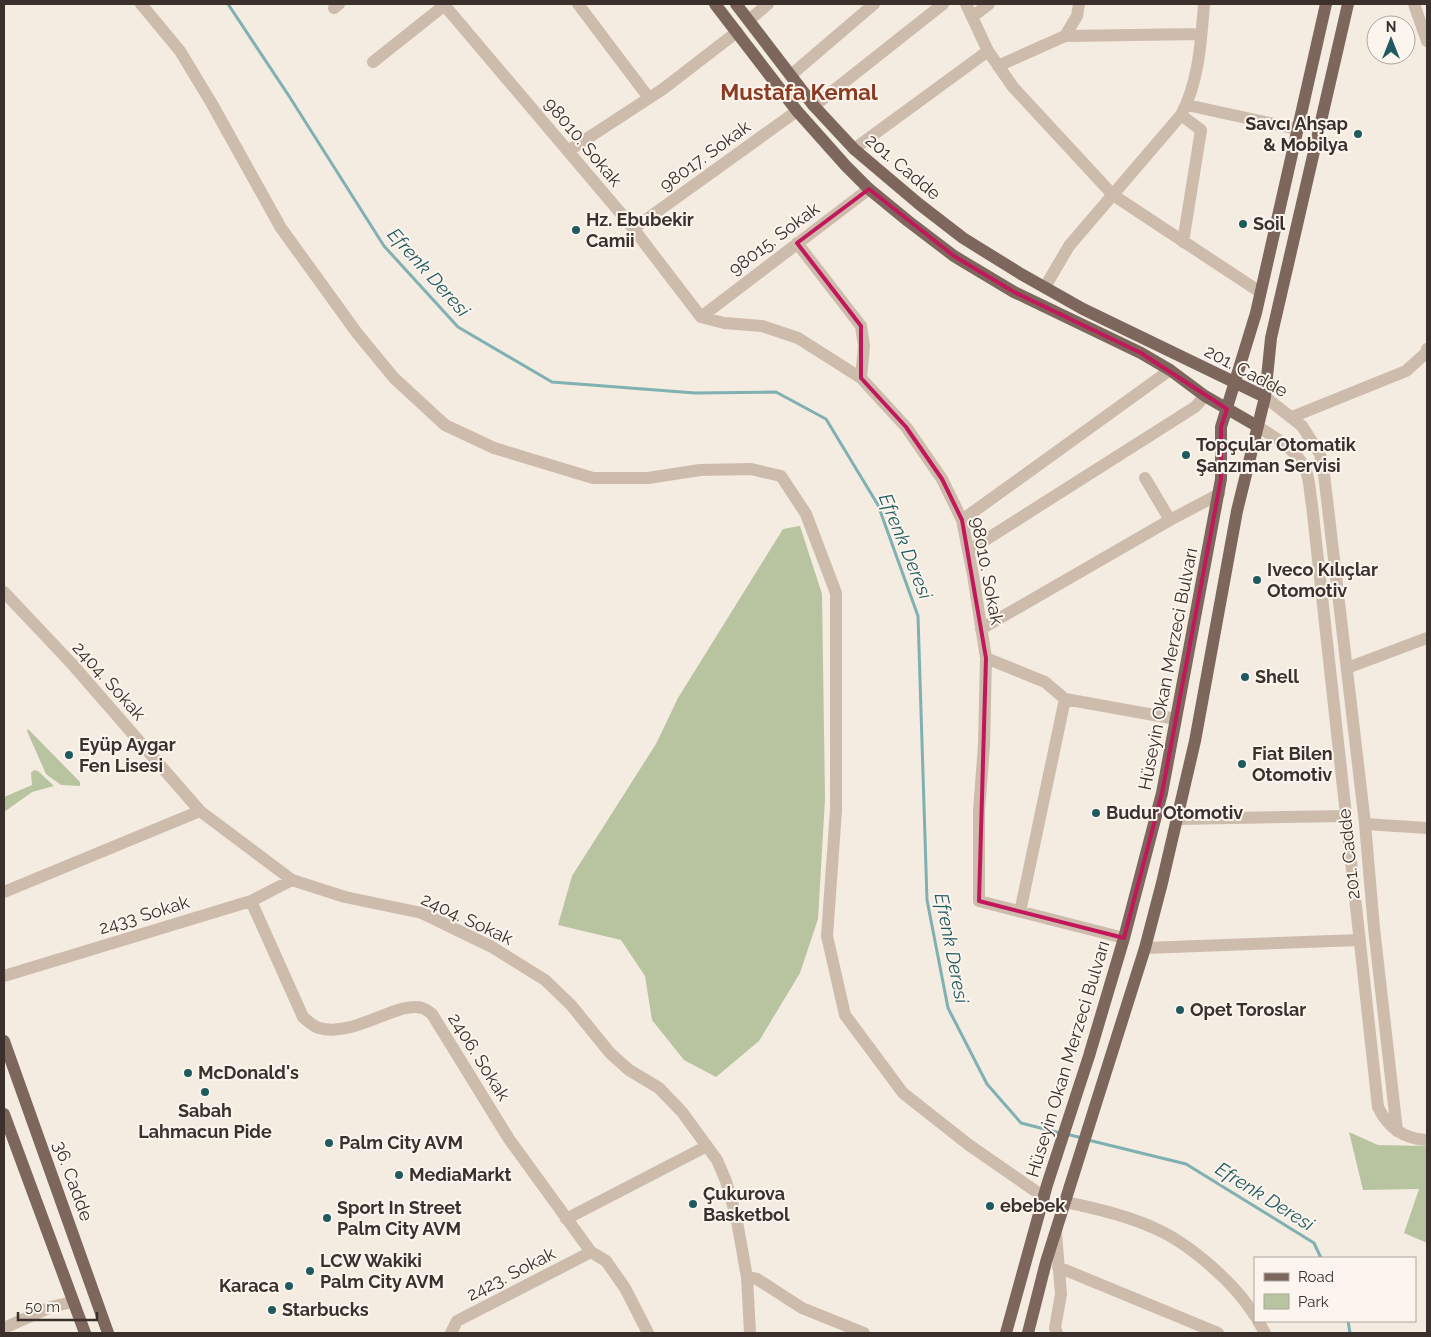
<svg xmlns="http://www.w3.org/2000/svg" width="1431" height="1337" font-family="Raleway,sans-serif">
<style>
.green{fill:#b8c4a0}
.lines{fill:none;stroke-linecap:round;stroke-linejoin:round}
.stream{stroke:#7fb0b2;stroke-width:3}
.minor{stroke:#cdbbac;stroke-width:12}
.major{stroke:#7d675c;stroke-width:12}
.marked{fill:none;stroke:#c2185b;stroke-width:4;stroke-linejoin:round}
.poi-dot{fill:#1f5a5e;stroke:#fbf5ee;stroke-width:2}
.labels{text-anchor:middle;stroke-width:4;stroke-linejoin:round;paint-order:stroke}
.poi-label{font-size:18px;font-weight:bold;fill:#3b302b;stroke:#fbf5ee;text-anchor:start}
.street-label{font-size:18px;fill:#3b302b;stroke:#fbf5ee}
.water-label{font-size:19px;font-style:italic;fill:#1f5a5e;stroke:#fbf5ee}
.district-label{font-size:22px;font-weight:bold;fill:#8c3b22;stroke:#fbf5ee}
</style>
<rect width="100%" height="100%" fill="#f4ebe1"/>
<!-- green -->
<path class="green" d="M 800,526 L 822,594 L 825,799 L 818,919 L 800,973 L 759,1041 L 716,1077 L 684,1060 L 652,1020 L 645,976 L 621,940 L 558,925 L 572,876 L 656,744 L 678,698 L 783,529 Z
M 28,729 L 80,782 L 80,786 L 61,785 L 46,774 L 27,731 Z
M 34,770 L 38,771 L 54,786 L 32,792 L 4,812 L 4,797 L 32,785 L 31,773 Z
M 1349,1132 L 1378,1145 L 1427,1146 L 1427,1243 L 1404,1233 L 1419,1189 L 1363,1190 Z"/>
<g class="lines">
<!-- stream -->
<path class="stream" d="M 228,4 L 289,96 L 384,246 L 458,327 L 552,382 L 695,393 L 776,392 L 826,419 L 878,505 L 918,616 L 927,900 L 948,1008 L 987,1084 L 1021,1123 L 1060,1133
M 1066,1134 L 1082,1138
M 1088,1140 L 1186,1164 L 1314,1243 L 1321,1258
M 1348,1321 L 1350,1333"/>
<!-- minor -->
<path class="minor" d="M 141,4 L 180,51 L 212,104 L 281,228 L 357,333 L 394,378 L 445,425 L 494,448 L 593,478 L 648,478 L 700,470 L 751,469 L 781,476 L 806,514 L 836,593 L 836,810 L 827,936 L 845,1015 L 903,1093 L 969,1145 L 1044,1197
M 578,4 L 649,98
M 966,4 L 988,51 L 1013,87 L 1113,195 L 1260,292
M 1414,4 L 1427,41
M 445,6 L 629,223 L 701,317 L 724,323 L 762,326 L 798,338 L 861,378 L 906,427 L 942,479 L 962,520 L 973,575 L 986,658 L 984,745 L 979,811 L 979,901 L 1124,938
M 334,8 L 339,4
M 972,17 L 989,4
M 749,20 L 768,4
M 1065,36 L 1077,16 L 1079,4
M 373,62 L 446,4
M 998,66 L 1065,36 L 1201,34
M 791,75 L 874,4
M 1187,105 L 1297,129
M 814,106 L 943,4
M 1181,115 L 1201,130 L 1183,242
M 854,149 L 988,51
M 568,151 L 663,89 L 737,32
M 633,229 L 797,111
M 797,243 L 861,326 L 864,346 L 861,378
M 1045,287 L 1069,246 L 1181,115 C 1199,82 1201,41 1204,4
M 701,317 L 869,189
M 1265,397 L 1302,426 L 1320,454 L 1324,474 L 1365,824 L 1374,928 L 1397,1131
M 1292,417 L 1406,371 L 1426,353 L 1427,349
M 1257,426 C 1277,439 1299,450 1307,474 C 1310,484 1310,495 1312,505 L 1378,1107 C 1388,1128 1404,1139 1427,1140
M 1145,478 L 1170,520
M 962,520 L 1170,370
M 968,551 L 1195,407 L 1205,396
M 4,592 L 72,664 L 200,811 L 292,880 L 345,897 L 422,913 L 492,947 L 545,980 L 571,1005 L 610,1053 L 629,1070 L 659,1088 L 682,1112 L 717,1160 L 726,1181 L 736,1216 L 747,1277 L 750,1333
M 981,629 L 1170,520 L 1219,494
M 986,658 L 1045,682 L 1065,699 L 1176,719
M 1347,668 L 1427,638
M 1177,819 L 1345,816
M 1365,824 L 1427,828
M 4,892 L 200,811
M 251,901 L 303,1017 C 308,1021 314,1027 319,1028 C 354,1038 399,1000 422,1008 C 426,1009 429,1012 432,1014 L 509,1139 L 591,1252 L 606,1261 L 625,1288 L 648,1333
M 1020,912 L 1065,699
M 1145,948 L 1360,940
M 4,976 L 251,901 L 292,880
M 1065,1202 C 1095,1208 1126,1215 1154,1228 C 1189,1243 1235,1283 1255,1316
M 566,1219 L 707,1146
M 1056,1233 L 1061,1294 L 1055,1328 L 1057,1333
M 1058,1267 L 1218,1333
M 747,1277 L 757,1279 L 802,1308 L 864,1333
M 1258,1321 L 1265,1333
M 4,1328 L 51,1307 L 72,1302
M 451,1333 L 457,1321 L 591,1252"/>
<!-- major -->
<path class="major" d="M 715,4 L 797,111 L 846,166 L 869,189 L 908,221 L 954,256 L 1014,292 L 1141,353 L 1170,370 L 1205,396 L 1257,426
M 736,4 L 814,106 L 854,149 L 919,204 L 963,238 L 1021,274 L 1083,309 L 1265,397
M 4,1041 L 108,1333
M 4,1114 L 85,1333
M 1006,1333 L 1047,1185 L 1089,1056 L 1124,938 L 1162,793 L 1221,479 L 1221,427 L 1256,313 L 1326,4
M 1028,1333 L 1046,1262 L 1145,948 L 1162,883 L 1195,741 L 1237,511 L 1265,397 L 1271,338 L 1348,4"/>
</g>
<!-- marked area -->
<path class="marked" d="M 869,189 L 954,256 L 1014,292 L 1141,353 L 1227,409 L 1221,427 L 1221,479 L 1162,793 L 1124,938 L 979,901 L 986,658 L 962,520 L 942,479 L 906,427 L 861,378 L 861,326 L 797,243 Z"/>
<!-- markers -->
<g class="poi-dot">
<circle cx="1358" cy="134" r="5"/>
<circle cx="1243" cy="224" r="5"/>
<circle cx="576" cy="230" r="5"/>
<circle cx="1186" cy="455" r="5"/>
<circle cx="1257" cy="580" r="5"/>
<circle cx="1245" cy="677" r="5"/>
<circle cx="69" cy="755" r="5"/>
<circle cx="1242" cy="764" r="5"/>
<circle cx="1096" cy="813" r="5"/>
<circle cx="1180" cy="1010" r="5"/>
<circle cx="188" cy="1073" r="5"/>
<circle cx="205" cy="1092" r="5"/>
<circle cx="329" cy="1143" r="5"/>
<circle cx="399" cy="1175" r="5"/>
<circle cx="693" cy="1204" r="5"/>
<circle cx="990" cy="1206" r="5"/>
<circle cx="327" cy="1218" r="5"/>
<circle cx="310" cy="1271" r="5"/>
<circle cx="289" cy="1286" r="5"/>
<circle cx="272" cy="1310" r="5"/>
</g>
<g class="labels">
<!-- poi labels -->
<g class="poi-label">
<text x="1348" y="130" text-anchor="end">Savcı Ahşap<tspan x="1348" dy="21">&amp; Mobilya</tspan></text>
<text x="586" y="226">Hz. Ebubekir<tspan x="586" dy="21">Camii</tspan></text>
<text x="1253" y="230">Soil</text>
<text x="1196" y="451">Topçular Otomatik<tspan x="1196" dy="21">Şanzıman Servisi</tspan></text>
<text x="1267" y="576">Iveco Kılıçlar<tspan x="1267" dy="21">Otomotiv</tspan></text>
<text x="1255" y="683">Shell</text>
<text x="79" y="751">Eyüp Aygar<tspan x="79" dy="21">Fen Lisesi</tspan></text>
<text x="1252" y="760">Fiat Bilen<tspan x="1252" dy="21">Otomotiv</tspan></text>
<text x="1106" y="819">Budur Otomotiv</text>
<text x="1190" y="1016">Opet Toroslar</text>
<text x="198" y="1079">McDonald's</text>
<text x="205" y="1117" text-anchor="middle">Sabah<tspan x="205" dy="21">Lahmacun Pide</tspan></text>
<text x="339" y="1149">Palm City AVM</text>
<text x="409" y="1181">MediaMarkt</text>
<text x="703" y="1200">Çukurova<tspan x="703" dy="21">Basketbol</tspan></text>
<text x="1000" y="1212">ebebek</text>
<text x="337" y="1214">Sport In Street<tspan x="337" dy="21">Palm City AVM</tspan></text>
<text x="320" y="1267">LCW Wakiki<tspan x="320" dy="21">Palm City AVM</tspan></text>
<text x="279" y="1292" text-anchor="end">Karaca</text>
<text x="282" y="1316">Starbucks</text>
</g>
<!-- street labels -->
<g class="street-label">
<text transform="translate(583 142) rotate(50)" y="6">98010. Sokak</text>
<text transform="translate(705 156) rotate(-36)" y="6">98017. Sokak</text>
<text transform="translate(903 167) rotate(40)" y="6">201. Cadde</text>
<text transform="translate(774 239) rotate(-37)" y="6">98015. Sokak</text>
<text transform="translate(1246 371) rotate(28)" y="6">201. Cadde</text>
<text transform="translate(987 571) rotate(79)" y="6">98010. Sokak</text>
<text transform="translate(1168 669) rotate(-79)" y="6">Hüseyin Okan Merzeci Bulvarı</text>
<text transform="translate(109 681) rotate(48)" y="6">2404. Sokak</text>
<text transform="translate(1349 854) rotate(-96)" y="6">201. Cadde</text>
<text transform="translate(144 915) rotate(-17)" y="6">2433 Sokak</text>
<text transform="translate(467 919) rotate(25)" y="6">2404. Sokak</text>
<text transform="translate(479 1057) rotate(58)" y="6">2406. Sokak</text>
<text transform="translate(1068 1059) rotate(-73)" y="6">Hüseyin Okan Merzeci Bulvarı</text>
<text transform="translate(73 1181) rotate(70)" y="6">36. Cadde</text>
<text transform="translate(511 1274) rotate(-27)" y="6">2423. Sokak</text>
</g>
<!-- water labels -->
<g class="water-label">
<text transform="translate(429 272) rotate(48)" y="7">Efrenk Deresi</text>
<text transform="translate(906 546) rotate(68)" y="7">Efrenk Deresi</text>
<text transform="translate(952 948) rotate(79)" y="7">Efrenk Deresi</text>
<text transform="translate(1265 1196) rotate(32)" y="7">Efrenk Deresi</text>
</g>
<!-- district labels -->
<g class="district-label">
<text x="799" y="100">Mustafa Kemal</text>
</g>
</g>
<!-- border -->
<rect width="1431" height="1337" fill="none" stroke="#3b302b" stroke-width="10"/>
<!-- legend -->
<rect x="1254" y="1257" width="162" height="65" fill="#fbf5ee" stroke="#aea6a0"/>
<rect x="1264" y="1273" width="25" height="8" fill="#7d675c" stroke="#aea6a0"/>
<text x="1298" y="1282" font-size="15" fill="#3b302b">Road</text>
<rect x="1264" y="1294" width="25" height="15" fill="#b8c4a0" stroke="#aea6a0"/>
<text x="1298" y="1307" font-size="15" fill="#3b302b">Park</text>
<!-- north arrow -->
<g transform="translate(1391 40)"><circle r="24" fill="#fbf5ee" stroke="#aea6a0"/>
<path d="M0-4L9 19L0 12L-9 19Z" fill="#1f5a5e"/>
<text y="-8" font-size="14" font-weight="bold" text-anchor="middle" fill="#3b302b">N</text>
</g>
<!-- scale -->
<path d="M18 1312v8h79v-8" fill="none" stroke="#3b302b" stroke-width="2.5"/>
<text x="25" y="1312" font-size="15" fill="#3b302b" stroke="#fbf5ee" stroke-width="4" paint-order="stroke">50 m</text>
</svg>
